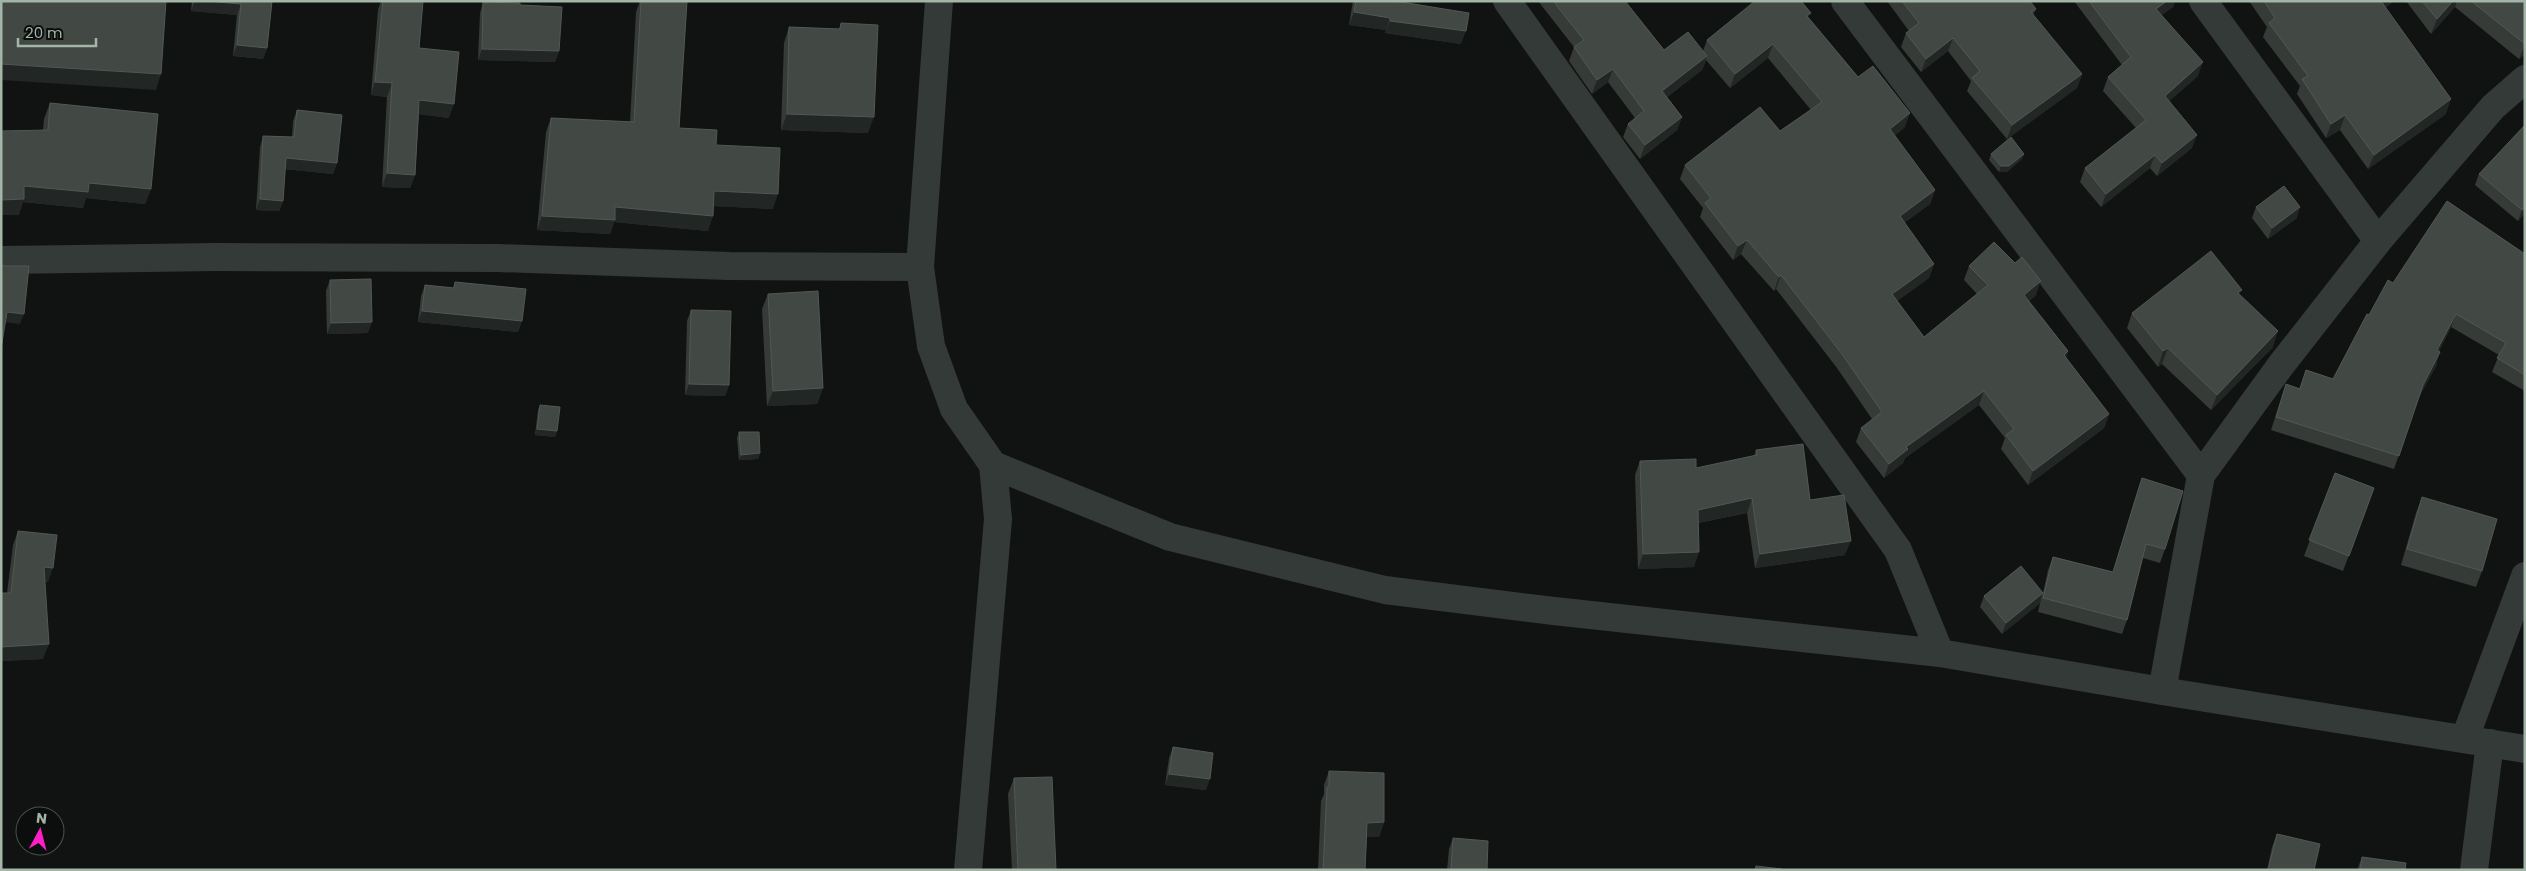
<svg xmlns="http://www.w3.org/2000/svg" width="2526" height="871" font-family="Poppins,sans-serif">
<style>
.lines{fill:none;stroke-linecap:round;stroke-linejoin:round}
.minor{stroke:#343a37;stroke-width:28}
.wall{fill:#363b38}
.shaded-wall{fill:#222624}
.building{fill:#424844;stroke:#515954}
</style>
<rect width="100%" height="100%" fill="#111312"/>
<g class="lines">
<!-- minor -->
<path class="minor" d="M 939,1 L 920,267 L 931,346 L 954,409 L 993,465 L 998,519 L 968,870
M 1507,1 L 1898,550 L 1940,653 L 2162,691 L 2525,749
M 1845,1 L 2201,475
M 2203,1 L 2378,241
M 1,260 L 217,257 L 498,258 L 729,266 L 920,267
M 993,465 L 1170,537 L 1385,590 L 1554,611 L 1940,653
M 2162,691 L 2201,475 L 2281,365 L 2378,241 L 2493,107 L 2525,79
M 2465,738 L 2525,576
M 2474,870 L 2490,743"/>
</g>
<!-- wall -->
<path class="wall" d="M 192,1 L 272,1 L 267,48 L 263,59 L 233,56 L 237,15 L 191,11 Z
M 381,1 L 423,1 L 419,48 L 449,118 L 419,114 L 415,175 L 410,188 L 382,187 L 387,97 L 371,95 L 378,10 Z
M 640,1 L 687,1 L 679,128 L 716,145 L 773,209 L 713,206 L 708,231 L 614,222 L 610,234 L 537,230 L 546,132 L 551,118 L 630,122 L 636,12 Z
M 1353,1 L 1395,1 L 1461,44 L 1385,33 L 1386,30 L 1349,25 Z
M 1538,1 L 1625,1 L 1664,50 L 1703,51 L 1707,40 L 1809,19 L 1858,77 L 1905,127 L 1894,136 L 1935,190 L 1930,204 L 1904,223 L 1934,264 L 1929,278 L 1897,301 L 1924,337 L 1977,294 L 1964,280 L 1969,266 L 2036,295 L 2029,301 L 2068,351 L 2066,358 L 2109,414 L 2104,428 L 2028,485 L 2001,449 L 2005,438 L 1979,405 L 1905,458 L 1903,463 L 1884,478 L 1856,442 L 1861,428 L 1872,419 L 1837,368 L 1776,289 L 1774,291 L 1741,254 L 1733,260 L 1700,217 L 1703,208 L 1680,179 L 1685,165 L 1780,131 L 1811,110 L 1768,58 L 1730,88 L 1706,60 L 1702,70 L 1667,97 L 1682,117 L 1677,130 L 1640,159 L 1623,137 L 1628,124 L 1635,118 L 1608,82 L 1592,94 L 1569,61 L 1574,47 Z
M 1887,1 L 2030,1 L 2036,9 L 2033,15 L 2082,74 L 2077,88 L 2007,139 L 1967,91 L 1971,81 L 1948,51 L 1921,72 L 1901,47 L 1906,33 L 1909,31 Z
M 2074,1 L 2175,1 L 2173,7 L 2161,15 L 2198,76 L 2169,101 L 2192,148 L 2157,176 L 2150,168 L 2101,207 L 2080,182 L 2085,168 L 2136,128 L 2103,91 L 2108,77 L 2122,65 Z
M 2249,1 L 2394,1 L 2385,8 L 2446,114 L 2368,169 L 2340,130 L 2326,138 L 2297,94 L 2300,86 L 2263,37 L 2267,27 Z
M 2406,1 L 2525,1 L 2525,54 L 2519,59 L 2455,7 L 2431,34 Z
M 483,2 L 520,5 L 559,51 L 555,62 L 478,60 L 480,13 Z
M 841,23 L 868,133 L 781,130 L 784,43 L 789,27 L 839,29 Z
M 50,103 L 151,189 L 145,204 L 86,198 L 83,208 L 23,202 L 19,215 L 43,130 L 44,119 Z
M 297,110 L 337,163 L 333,174 L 285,169 L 283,201 L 279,211 L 256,210 L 260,147 L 263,136 L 292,137 L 293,121 Z
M 2525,125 L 2525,213 L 2518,221 L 2475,185 L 2479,174 Z
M 1991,154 L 2024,154 L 2022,159 L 2007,172 L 1999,172 L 1989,160 Z
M 2256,207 L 2297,218 L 2268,239 L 2252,218 Z
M 2525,254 L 2525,391 L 2492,372 L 2499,355 L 2451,327 L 2439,351 L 2436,366 L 2419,397 L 2394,469 L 2271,430 L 2286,384 L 2299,389 L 2306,370 L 2333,379 L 2369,315 L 2393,283 Z
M 330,280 L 368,333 L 327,334 L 326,291 Z
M 455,282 L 522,321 L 518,332 L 418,322 L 421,296 L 425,285 L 453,288 Z
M 768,294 L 823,388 L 817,404 L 767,406 L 762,309 Z
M 2240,295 L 2273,347 L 2211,410 L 2162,364 L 2158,367 L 2127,328 L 2132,313 Z
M 691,310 L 729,385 L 725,396 L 685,395 L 687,321 Z
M 540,405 L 557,431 L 555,437 L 535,435 L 538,410 Z
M 739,432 L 760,453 L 758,459 L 739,460 L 737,438 Z
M 1756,450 L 1810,500 L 1845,555 L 1755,568 L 1747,513 L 1698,523 L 1694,567 L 1638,569 L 1635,475 L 1640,461 L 1696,468 L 1754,456 Z
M 2335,473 L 2374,488 L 2343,571 L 2304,556 Z
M 2142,478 L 2165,549 L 2160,563 L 2143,558 L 2127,620 L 2122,634 L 2038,612 L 2041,599 L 2039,604 L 2002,634 L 1980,607 L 1984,596 L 2043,593 L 2048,570 L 2053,557 L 2113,572 L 2137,492 Z
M 2422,497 L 2482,571 L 2476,587 L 2401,565 L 2416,513 Z
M 18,531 L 48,582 L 45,582 L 43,659 L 1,661 L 1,593 L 7,593 L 13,545 Z
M 1173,747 L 1206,790 L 1165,785 L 1169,758 Z
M 1329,771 L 1384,822 L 1379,837 L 1367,837 L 1365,870 L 1318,870 L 1321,801 L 1324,794 L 1324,785 Z
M 1014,778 L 1056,870 L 1012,870 L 1008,794 Z
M 2277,834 L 2314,870 L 2267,870 L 2272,847 Z
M 1453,838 L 1487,870 L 1447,870 L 1449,849 Z
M 2362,857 L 2405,870 L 2357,870 Z"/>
<!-- shaded-wall -->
<path class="shaded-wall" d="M 195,1 L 206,1 L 241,4 L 237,15 L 191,11 Z
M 2167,1 L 2175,1 L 2173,7 L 2151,23 L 2156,9 Z
M 2380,1 L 2394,1 L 2375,15 Z
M 2453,1 L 2457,1 L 2455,7 L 2431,34 L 2437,19 Z
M 1354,12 L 1390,18 L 1386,30 L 1349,25 Z
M 1390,21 L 1466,31 L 1461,44 L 1385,33 Z
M 1953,38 L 1948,51 L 1921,72 L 1926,59 Z
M 1773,44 L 1768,58 L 1730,88 L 1735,74 Z
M 2525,44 L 2525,54 L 2519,59 Z
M 237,45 L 267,48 L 263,59 L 233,56 Z
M 482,49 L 559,51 L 555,62 L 478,60 Z
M 1707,56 L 1702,70 L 1657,104 L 1662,91 Z
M 2203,62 L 2198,76 L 2160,109 L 2165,96 Z
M 1,64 L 161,74 L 156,90 L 1,80 Z
M 1613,69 L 1608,82 L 1592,94 L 1597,80 Z
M 2082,74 L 2077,88 L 2007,139 L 2012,125 Z
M 375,82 L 392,83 L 387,97 L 371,95 Z
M 2451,99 L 2446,114 L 2368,169 L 2374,155 Z
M 419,100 L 454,104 L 449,118 L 415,114 Z
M 1910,113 L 1905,127 L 1885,143 L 1890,129 Z
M 787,114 L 874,117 L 868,133 L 781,130 Z
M 2345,115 L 2340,130 L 2326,138 L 2331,124 Z
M 1682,117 L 1677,130 L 1640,159 L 1645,145 Z
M 2197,135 L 2192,148 L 2157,176 L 2162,163 Z
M 2024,154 L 2022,159 L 2007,172 L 1999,172 L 2001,166 Z
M 2155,155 L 2150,168 L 2101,207 L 2106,194 Z
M 286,158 L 337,163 L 333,174 L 282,169 Z
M 387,173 L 415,175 L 410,188 L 382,187 Z
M 89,183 L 151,189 L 145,204 L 86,198 L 83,208 L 23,202 L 19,215 L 1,215 L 1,200 L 24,186 Z
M 1935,190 L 1930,204 L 1894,230 L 1900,216 Z
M 714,191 L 778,194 L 773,209 L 709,206 Z
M 260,199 L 283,201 L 279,211 L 256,210 Z
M 615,207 L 713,216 L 708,231 L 614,222 L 610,234 L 537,230 L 542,216 Z
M 2300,207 L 2297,218 L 2268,239 L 2272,228 Z
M 2525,207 L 2525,213 L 2518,221 L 2522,210 Z
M 1747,240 L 1741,254 L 1733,260 L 1738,246 Z
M 1934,264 L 1929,278 L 1887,308 L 1892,294 Z
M 1781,275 L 1776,289 L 1774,291 L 1779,277 Z
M 2041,281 L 2036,295 L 2019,309 L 2024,295 Z
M 422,311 L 522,321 L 518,332 L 418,322 Z
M 7,312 L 24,314 L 20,324 L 3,322 Z
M 2456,314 L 2451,327 L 2432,364 L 2437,350 Z
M 372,322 L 368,333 L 327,334 L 331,323 Z
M 2278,331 L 2273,347 L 2211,410 L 2217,395 Z
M 2168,348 L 2162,364 L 2158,367 L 2163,351 Z
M 2068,351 L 2063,365 L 2064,355 Z
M 2440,352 L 2436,366 L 2418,399 L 2423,385 Z
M 689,384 L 729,385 L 725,396 L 685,395 Z
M 823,388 L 817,404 L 767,406 L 773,391 Z
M 1984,391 L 1979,405 L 1905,458 L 1903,463 L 1884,478 L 1889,464 L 1906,447 Z
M 2109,414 L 2104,428 L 2028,485 L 2033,471 Z
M 537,429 L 557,431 L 555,437 L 535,435 Z
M 760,453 L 758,459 L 739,460 L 741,455 Z
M 1752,498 L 1747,513 L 1692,524 L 1698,510 Z
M 1851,541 L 1845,555 L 1755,568 L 1760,554 Z
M 1699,552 L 1694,567 L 1638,569 L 1643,554 Z
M 44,567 L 53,568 L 48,582 L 39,581 Z
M 2043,593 L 2039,604 L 2002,634 L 2006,623 Z
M 49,644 L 43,659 L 1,661 L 1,647 Z
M 1169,774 L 1210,779 L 1206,790 L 1165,785 Z
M 1384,822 L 1379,837 L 1362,837 L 1367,823 Z"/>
<!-- building -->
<path class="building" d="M 1,1 L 166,1 L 161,74 L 1,64 Z
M 206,1 L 272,1 L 267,48 L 237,45 L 241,4 Z
M 383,1 L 423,1 L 419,48 L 459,52 L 454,104 L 419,100 L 415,175 L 387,173 L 392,83 L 375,82 Z
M 641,1 L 687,1 L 679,128 L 717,130 L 716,145 L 780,148 L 778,194 L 714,191 L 713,216 L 615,207 L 615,220 L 542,216 L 551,118 L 634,122 Z
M 1356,1 L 1395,1 L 1469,13 L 1466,31 L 1390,21 L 1390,18 L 1354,12 Z
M 1553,1 L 1625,1 L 1664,50 L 1688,32 L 1707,56 L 1662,91 L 1682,117 L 1645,145 L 1628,124 L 1644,111 L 1613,69 L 1597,80 L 1574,47 L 1584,40 Z
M 1755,1 L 1801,1 L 1811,13 L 1807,16 L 1858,77 L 1873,66 L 1910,113 L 1890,129 L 1935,190 L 1900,216 L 1934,264 L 1892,294 L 1924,337 L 1988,285 L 1969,266 L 1994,242 L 2015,263 L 2022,257 L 2041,281 L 2024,295 L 2068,351 L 2064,355 L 2109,414 L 2033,471 L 2006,435 L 2014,429 L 1984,391 L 1906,447 L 1908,449 L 1889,464 L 1861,428 L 1882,412 L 1842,354 L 1781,275 L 1779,277 L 1747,240 L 1738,246 L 1705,203 L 1711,198 L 1685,165 L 1760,107 L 1780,131 L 1822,102 L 1773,44 L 1735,74 L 1707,40 Z
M 1902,1 L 2030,1 L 2036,9 L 2031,12 L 2082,74 L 2012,125 L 1972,78 L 1980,71 L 1953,38 L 1926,59 L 1906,33 L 1919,23 Z
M 2089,1 L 2167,1 L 2156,9 L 2203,62 L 2165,96 L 2197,135 L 2162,163 L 2155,155 L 2106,194 L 2085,168 L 2146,120 L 2108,77 L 2131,57 Z
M 2264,1 L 2381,1 L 2451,99 L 2374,155 L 2345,115 L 2331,124 L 2302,79 L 2308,76 L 2269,23 L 2275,18 Z
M 2422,1 L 2453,1 L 2437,19 Z
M 2471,1 L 2525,1 L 2525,44 Z
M 483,2 L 520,3 L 520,5 L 562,7 L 559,51 L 482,49 Z
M 841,23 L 878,25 L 874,117 L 787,114 L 789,27 L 840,29 Z
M 50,103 L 158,114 L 151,189 L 89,183 L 88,192 L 24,186 L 24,199 L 1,200 L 1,131 L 48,130 Z
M 297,110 L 342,115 L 337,163 L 286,158 L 283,201 L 260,199 L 263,136 L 294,137 Z
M 2525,125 L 2525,207 L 2522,210 L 2479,174 Z
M 2011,137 L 2024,154 L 2009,166 L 2001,166 L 1991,154 Z
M 2284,186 L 2300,207 L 2272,228 L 2256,207 Z
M 2447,201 L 2525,254 L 2525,375 L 2497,358 L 2506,343 L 2456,314 L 2437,350 L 2440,352 L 2423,385 L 2399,456 L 2276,417 L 2286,384 L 2300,389 L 2306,370 L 2333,379 L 2367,314 L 2369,315 L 2388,280 L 2393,283 Z
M 2211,251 L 2242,290 L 2238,293 L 2278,331 L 2217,395 L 2168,348 L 2163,351 L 2132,313 Z
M 1,265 L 5,266 L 29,266 L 24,314 L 7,312 L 1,349 Z
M 371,279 L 372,322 L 331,323 L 330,280 Z
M 455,282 L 526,289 L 522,321 L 422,311 L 425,285 L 454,288 Z
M 818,291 L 823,388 L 773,391 L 768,294 Z
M 691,310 L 731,311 L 729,385 L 689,384 Z
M 540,405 L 560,407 L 557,431 L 537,429 Z
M 739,432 L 759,432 L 760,453 L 741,455 Z
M 1803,444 L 1810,500 L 1844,495 L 1851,541 L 1760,554 L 1752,498 L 1698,510 L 1699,552 L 1643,554 L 1640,461 L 1696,459 L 1696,468 L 1757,455 L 1756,450 Z
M 2335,473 L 2374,488 L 2349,556 L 2309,540 Z
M 2142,478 L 2183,491 L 2165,549 L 2146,544 L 2127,620 L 2043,598 L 2053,557 L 2113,572 Z
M 2422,497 L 2497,519 L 2482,571 L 2407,549 Z
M 18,531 L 57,535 L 53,568 L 44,567 L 49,644 L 1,647 L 1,593 L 11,593 Z
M 2021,566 L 2043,593 L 2006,623 L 1984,596 Z
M 1173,747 L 1213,753 L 1210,779 L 1169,774 Z
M 1329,771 L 1384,773 L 1384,822 L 1367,823 L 1365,870 L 1323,870 L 1327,787 L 1329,787 Z
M 1052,777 L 1056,870 L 1018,870 L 1014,778 Z
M 2277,834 L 2320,844 L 2314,870 L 2268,870 Z
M 1453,838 L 1488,841 L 1487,870 L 1451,870 Z
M 2362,857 L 2406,863 L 2405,870 L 2360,870 Z
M 1756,866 L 1782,869 L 1782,870 L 1755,870 Z"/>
<!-- border -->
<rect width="2526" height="871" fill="none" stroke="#a2b5a7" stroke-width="5"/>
<!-- north arrow -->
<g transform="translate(40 831) rotate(7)"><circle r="24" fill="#0c0e0d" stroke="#48514b"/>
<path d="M0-4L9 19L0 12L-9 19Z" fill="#fd20c8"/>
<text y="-8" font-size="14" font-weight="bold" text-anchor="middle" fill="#a2b5a7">N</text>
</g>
<!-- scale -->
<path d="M18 38v8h78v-8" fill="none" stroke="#a2b5a7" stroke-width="2.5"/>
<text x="25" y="38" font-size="15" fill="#a2b5a7" stroke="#0c0e0d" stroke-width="4" paint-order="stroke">20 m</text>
</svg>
